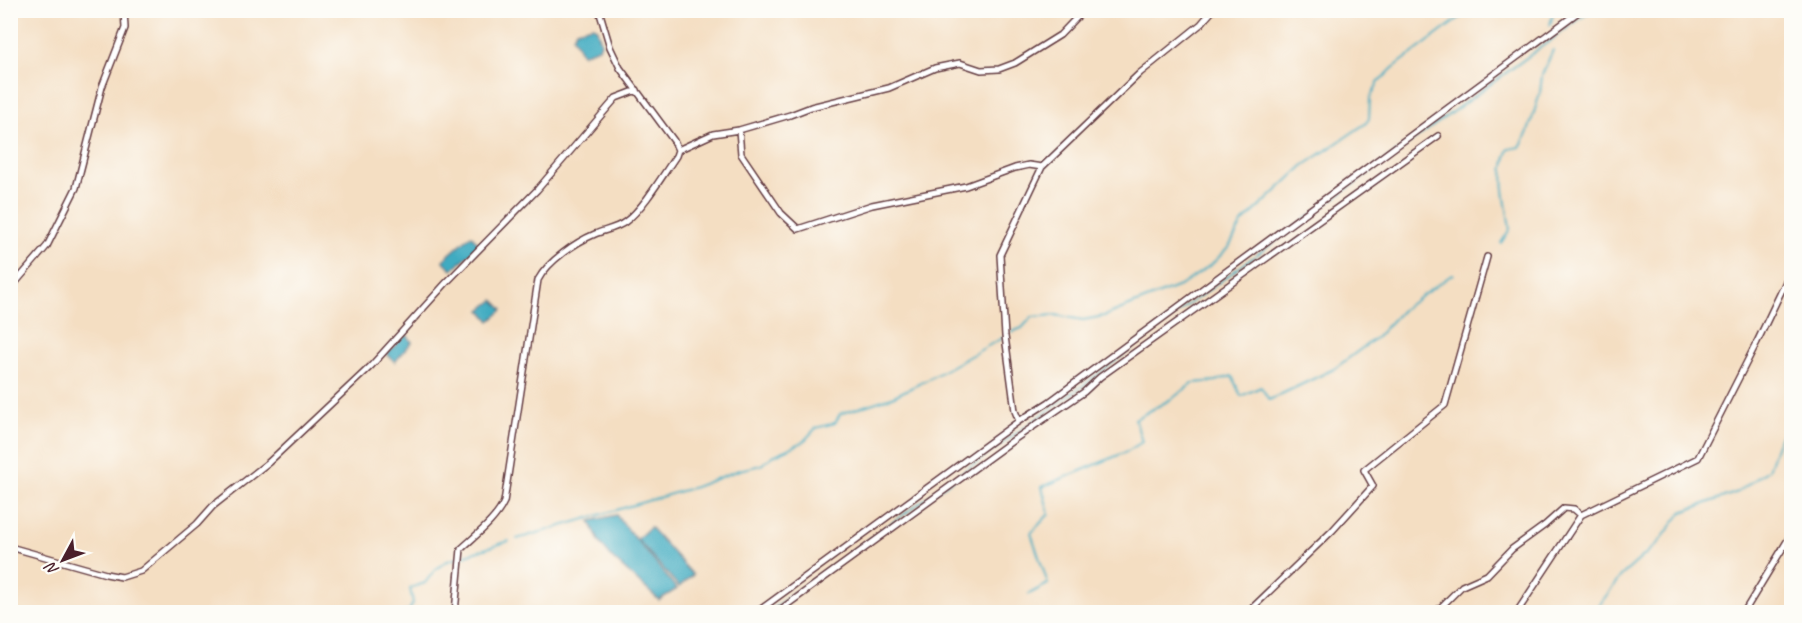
<svg xmlns="http://www.w3.org/2000/svg" width="1802" height="623" font-family="Caveat,sans-serif">
<style>
.water{fill:#41abc1;stroke:#466576;stroke-width:1.5}
.lines{fill:none;stroke-linecap:round;stroke-linejoin:round}
.stream{stroke:#41abc1;stroke-width:2}
.minor-casing{stroke:#643c42;stroke-width:8}
.minor{stroke:#fff;stroke-width:5}
</style>
<rect width="100%" height="100%" fill="#fdfcf7"/>
<filter id="ink" filterUnits="userSpaceOnUse"><feTurbulence type="fractalNoise" baseFrequency=".0167" numOctaves="2"/><feDisplacementMap in="SourceGraphic" scale="12" xChannelSelector="R" yChannelSelector="G"/><feConvolveMatrix kernelMatrix="1 2 1 2 8 2 1 2 1" color-interpolation-filters="sRGB"/></filter>
<filter id="wash" filterUnits="userSpaceOnUse"><feTurbulence type="fractalNoise" baseFrequency=".008" numOctaves="4" result="noise"/><feDisplacementMap in="SourceGraphic" scale="24" xChannelSelector="R" yChannelSelector="G"/><feGaussianBlur stdDeviation="1.35" result="paint"/><feColorMatrix in="noise" values="0 0 0 0 0 0 0 0 0 0 0 0 0 0 0 0 0 1.4 0 .05"/><feComposite in="paint" operator="in"/></filter>
<g filter="url(#wash)">
<rect width="100%" height="100%" fill="#f4dec2"/>
<!-- water -->
<path class="water" d="M 592,26 L 596,27 L 601,42 L 599,48 L 582,54 L 573,37 L 576,30 Z
M 471,235 L 480,245 L 452,270 L 443,260 Z
M 494,300 L 503,310 L 490,321 L 481,310 Z
M 406,334 L 412,342 L 395,362 L 387,354 Z
M 616,515 L 677,589 L 659,600 L 612,558 L 600,543 L 590,521 Z
M 650,527 L 693,575 L 679,587 L 637,539 Z"/>
<g class="lines">
<!-- stream -->
<path class="stream" d="M 1550,25 L 1554,10
M 1501,243 L 1510,229 C 1507,204 1497,173 1509,149 L 1520,147 L 1528,132 L 1540,93 L 1542,75 L 1553,50
M 1012,332 L 1022,328 L 1032,317 L 1055,315 L 1083,320 L 1104,316 L 1182,285 L 1212,264 L 1229,247 L 1242,223 L 1303,166 L 1365,124 L 1369,119 L 1370,98 L 1378,83 L 1393,68 L 1470,10
M 517,539 L 695,487 L 739,470 L 761,465 L 773,456 L 803,442 L 816,428 L 835,423 L 840,414 L 892,397 L 927,380 L 1004,337
M 1029,594 L 1048,584 L 1031,533 L 1049,514 L 1042,487 L 1126,452 L 1142,442 L 1135,419 L 1173,398 L 1193,383 L 1216,381 L 1232,376 L 1241,396 L 1261,387 L 1269,400 L 1334,369 L 1377,337 L 1403,309 L 1453,274
M 405,612 L 409,611 L 413,603 L 410,588 L 425,583 L 434,571 L 445,562 L 509,541
M 768,612 L 1088,382 L 1181,310 L 1592,10
M 1594,612 L 1621,576 L 1659,542 L 1682,512 L 1738,492 L 1768,470 L 1777,444 L 1792,417"/>
</g>
</g>
<g filter="url(#ink)">
<g class="lines">
<defs>
<path id="minor" d="M 599,10 L 610,47 L 620,68 L 674,141 L 678,150
M 739,130 L 741,154 L 781,213 L 798,229 L 872,205 L 966,186 L 1015,168 L 1029,165 L 1042,167
M 10,289 L 47,246 L 76,188 L 102,87 L 125,28 L 124,10
M 1019,421 L 1015,411 L 1005,336 L 1000,255 L 1042,167 L 1140,73 L 1201,24 L 1213,10
M 10,547 L 106,574 L 122,577 L 141,571 L 197,524 L 213,506 L 269,462 L 371,366 L 446,283 L 537,190 L 616,98 L 637,90
M 455,612 L 461,549 C 476,535 496,520 504,502 L 538,280 C 548,261 576,242 595,234 C 605,230 617,228 625,222 C 643,209 663,175 676,156 L 678,150 L 713,134 L 739,130 L 790,115 L 811,107 L 889,88 L 935,68 L 960,63 L 981,70 L 999,69 L 1015,63 L 1060,35 L 1084,10
M 757,612 L 1019,421 L 1049,402 L 1581,10
M 777,612 L 1015,439 L 1084,392 L 1100,377 L 1438,136
M 1248,612 L 1332,531 L 1373,486 L 1364,470 L 1445,405 L 1487,257
M 1436,612 L 1462,586 L 1487,575 L 1512,549 L 1545,525 L 1564,508 L 1574,509 L 1581,515
M 1517,612 L 1581,515 L 1698,458 L 1757,342 L 1792,269
M 1744,612 L 1792,533"/>
</defs>
<!-- minor casing -->
<use href="#minor" class="minor-casing"/>
<!-- minor -->
<use href="#minor" class="minor"/>
</g>
</g>
<!-- margin -->
<rect width="1802" height="623" fill="none" stroke="#fdfcf7" stroke-width="36"/>
<!-- north arrow -->
<g transform="translate(63 560) rotate(229)" stroke="#fdfcf7" stroke-width="4.5" paint-order="stroke">
<path d="M0-4.5L10 22L0 15L-10 22Z" fill="#4a1f2b"/>
<text y="-9" font-size="16" font-weight="bold" text-anchor="middle" fill="#4a1f2b">N</text>
</g>
</svg>
